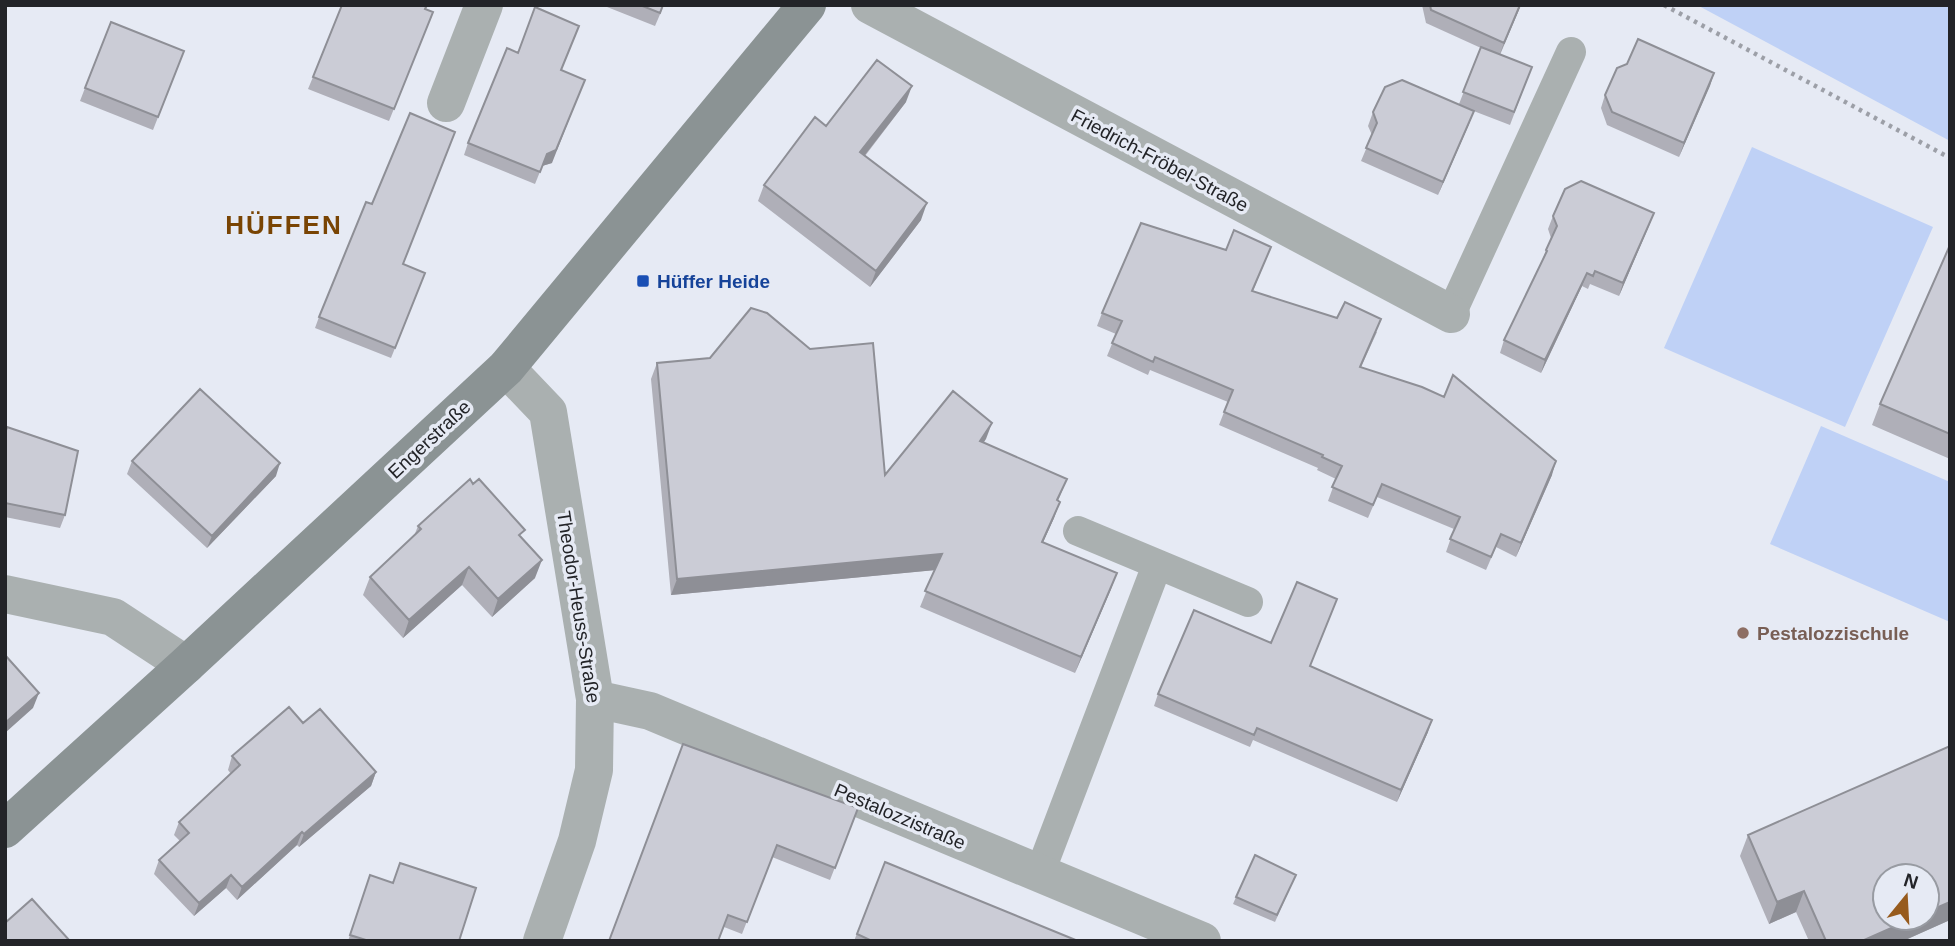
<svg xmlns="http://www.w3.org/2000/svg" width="1955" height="946" font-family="Helvetica,sans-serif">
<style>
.green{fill:#bfd1f6}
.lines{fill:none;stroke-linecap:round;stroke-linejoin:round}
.path{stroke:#9c9fa7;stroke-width:4.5;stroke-dasharray:3.5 5;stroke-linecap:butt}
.service{stroke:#aab0b0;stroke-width:30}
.minor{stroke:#aab0b0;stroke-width:38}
.secondary{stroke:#8b9394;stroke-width:38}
.wall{fill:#afafb8}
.shaded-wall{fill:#8e8f96}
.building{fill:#cbccd6;stroke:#8e8f96;stroke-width:2}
.transit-dot{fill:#1a4fb4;stroke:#e6eaf4;stroke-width:2.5}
.education-dot{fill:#8d6e63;stroke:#e6eaf4;stroke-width:2.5}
.labels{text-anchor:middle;stroke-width:7;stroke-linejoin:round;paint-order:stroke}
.street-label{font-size:19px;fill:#232428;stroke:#e6eaf4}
.transit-label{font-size:19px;font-weight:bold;fill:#164399;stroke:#e6eaf4;text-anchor:start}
.education-label{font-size:19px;font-weight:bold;fill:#785e54;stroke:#e6eaf4;text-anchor:start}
.district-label{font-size:26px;font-weight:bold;letter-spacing:2px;fill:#794403;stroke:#e6eaf4}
</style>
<rect width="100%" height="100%" fill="#e6eaf4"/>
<!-- green -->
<path class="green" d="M 1697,5 L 1950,5 L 1950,141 Z
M 1752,147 L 1933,227 L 1845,427 L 1664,348 Z
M 1821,426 L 1950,482 L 1950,622 L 1770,544 Z"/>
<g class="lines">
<!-- path -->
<path class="path" d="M 1664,5 L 1950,158"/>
<!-- service -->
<path class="service" d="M 1451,314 L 1571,52
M 1078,531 L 1248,602
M 1039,875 L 1157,565"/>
<!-- minor -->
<path class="minor" d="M 870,5 L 1451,314
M 446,103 L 484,5
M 506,368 L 548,412 L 595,699 L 594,770 L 577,841 L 542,941
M 5,594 L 113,617 L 186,665
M 595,699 L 650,711 L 1202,941"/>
<!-- secondary -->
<path class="secondary" d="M 5,829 L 186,665 L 506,368 L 807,5"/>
</g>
<!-- wall -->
<path class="wall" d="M 602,5 L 664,5 L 655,26 Z
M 1422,5 L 1521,5 L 1500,55 L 1532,67 L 1510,125 L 1471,110 L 1469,124 L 1438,195 L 1361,161 L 1372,135 L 1368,126 L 1373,112 L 1459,104 L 1481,48 L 1426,23 Z
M 426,9 L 428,24 L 389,121 L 308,89 L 313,77 Z
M 184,51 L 153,130 L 80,101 L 85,88 Z
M 1627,64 L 1714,73 L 1679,157 L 1607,125 L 1601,108 L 1605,95 Z
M 906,102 L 865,156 L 921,220 L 870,287 L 758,201 L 764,185 L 826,126 Z
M 468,143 L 552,163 L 542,166 L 535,184 L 464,155 Z
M 1654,213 L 1619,296 L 1590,284 L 1588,289 L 1582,286 L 1541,373 L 1500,353 L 1504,340 L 1541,263 L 1551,238 L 1548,229 L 1553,216 Z
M 1950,245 L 1950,459 L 1872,425 L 1880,404 Z
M 1271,247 L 1253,291 L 1377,332 L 1361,367 L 1552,475 L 1516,557 L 1496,547 L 1486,570 L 1446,552 L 1454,529 L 1377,497 L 1368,518 L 1328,501 L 1336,479 L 1317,470 L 1318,468 L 1219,425 L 1228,402 L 1150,370 L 1148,375 L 1107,356 L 1116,334 L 1097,326 L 1102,313 L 1226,250 Z
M 403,264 L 421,284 L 391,358 L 315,328 L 319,317 Z
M 810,349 L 885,475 L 992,423 L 983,443 L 1067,479 L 1058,501 L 1054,518 L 1043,542 L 1111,589 L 1075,673 L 920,607 L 935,570 L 671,595 L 651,379 L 657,363 Z
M 7,427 L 65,515 L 60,528 L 5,517 L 5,431 Z
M 132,461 L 276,476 L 207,548 L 127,474 Z
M 418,526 L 522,538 L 535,578 L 492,617 L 462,585 L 403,638 L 363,595 L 370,577 L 414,536 Z
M 1311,666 L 1428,732 L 1397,802 L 1253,740 L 1250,747 L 1154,706 L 1158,694 Z
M 303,723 L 376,772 L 371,786 L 299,847 L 297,845 L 237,900 L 226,888 L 194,916 L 154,874 L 159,860 L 180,841 L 174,835 L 179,822 L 231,774 L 228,770 L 232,756 Z
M 683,744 L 858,808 L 830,880 L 772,857 L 742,934 L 724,927 Z
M 1950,746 L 1950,920 L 1903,941 L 1809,941 L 1796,912 L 1769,924 L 1740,856 L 1748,835 Z
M 885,862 L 1078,941 L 854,941 Z
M 370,875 L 459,941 L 348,941 Z
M 1296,875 L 1275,922 L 1233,904 L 1236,897 Z"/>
<!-- shaded-wall -->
<path class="shaded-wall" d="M 1520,5 L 1521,5 L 1499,56 L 1504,43 Z
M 1714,73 L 1710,86 L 1679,157 L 1684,143 Z
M 912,86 L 906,102 L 854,169 L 860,152 Z
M 580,92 L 552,163 L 542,166 L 535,184 L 547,154 Z
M 1474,111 L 1469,124 L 1438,195 L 1443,182 Z
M 927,203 L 921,220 L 870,287 L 876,271 Z
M 1654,213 L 1649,226 L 1619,296 L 1623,283 Z
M 1587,273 L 1582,286 L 1541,373 L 1545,360 Z
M 992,423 L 986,439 L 974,457 L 980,441 Z
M 1556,461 L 1552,475 L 1516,557 L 1521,543 Z
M 280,463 L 276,476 L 207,548 L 212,536 Z
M 1060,502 L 1054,518 L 1036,558 L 1042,542 Z
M 942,554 L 936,570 L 671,595 L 677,579 Z
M 542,560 L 535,578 L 492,617 L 498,599 Z
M 469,567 L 462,585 L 403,638 L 409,620 Z
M 1117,573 L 1111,589 L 1075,673 L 1081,657 Z
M 39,693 L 33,708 L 5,733 L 5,723 Z
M 1432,720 L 1428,732 L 1397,802 L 1401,790 Z
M 376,772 L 371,786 L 299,847 L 304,834 Z
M 302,832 L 297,845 L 237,900 L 242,887 Z
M 231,875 L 226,888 L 194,916 L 199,903 Z
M 1804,891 L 1796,912 L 1769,924 L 1777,902 Z
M 1950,902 L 1950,920 L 1903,941 L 1862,941 L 1914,918 L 1927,918 L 1927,912 Z"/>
<!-- building -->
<path class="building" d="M 342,5 L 427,5 L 425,9 L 433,12 L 394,109 L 313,77 Z
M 640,5 L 663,5 L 660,13 Z
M 1430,5 L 1520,5 L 1504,43 L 1431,10 Z
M 535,7 L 579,26 L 561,70 L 585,80 L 556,150 L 547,154 L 540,172 L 468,143 L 507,48 L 518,53 Z
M 111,22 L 184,51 L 158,117 L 85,88 Z
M 1638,39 L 1714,73 L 1684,143 L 1612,112 L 1605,95 L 1617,68 L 1627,64 Z
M 1481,47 L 1532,67 L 1514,112 L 1463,92 Z
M 877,60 L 912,86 L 860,152 L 927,203 L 876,271 L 764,185 L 815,117 L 826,126 Z
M 1402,80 L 1474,111 L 1443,182 L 1366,148 L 1377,123 L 1373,112 L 1385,87 Z
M 410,113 L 455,132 L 403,264 L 425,273 L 395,348 L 319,317 L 366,202 L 372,204 Z
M 1581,181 L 1654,213 L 1623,283 L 1595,271 L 1593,276 L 1587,273 L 1545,360 L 1504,340 L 1547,251 L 1546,250 L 1557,226 L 1553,216 L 1565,189 Z
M 1141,223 L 1226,250 L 1234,230 L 1271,247 L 1252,291 L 1337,318 L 1345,302 L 1381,319 L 1360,367 L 1422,387 L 1444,397 L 1453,375 L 1556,461 L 1521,543 L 1501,534 L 1491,557 L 1450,539 L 1460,517 L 1382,484 L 1373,505 L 1332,487 L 1342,466 L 1322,457 L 1323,455 L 1224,412 L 1233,390 L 1155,357 L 1153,362 L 1112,343 L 1122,321 L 1102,313 Z
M 1950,245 L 1950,434 L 1880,404 Z
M 751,308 L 767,313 L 810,349 L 873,343 L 885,475 L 953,391 L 992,423 L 980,441 L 1067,479 L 1057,500 L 1060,502 L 1042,542 L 1117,573 L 1081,657 L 925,591 L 942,554 L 677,579 L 657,363 L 710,358 Z
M 200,389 L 280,463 L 212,536 L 132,461 Z
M 7,427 L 78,451 L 65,515 L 5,503 L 5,434 Z
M 470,479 L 473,484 L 479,479 L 525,530 L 519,535 L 542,560 L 498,599 L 469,567 L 409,620 L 370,577 L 421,529 L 418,526 Z
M 1297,582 L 1337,599 L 1310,666 L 1432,720 L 1401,790 L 1257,728 L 1254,735 L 1158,694 L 1194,610 L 1271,643 Z
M 5,655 L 39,693 L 5,723 Z
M 289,707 L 303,723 L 320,709 L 376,772 L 304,834 L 302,832 L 242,887 L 231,875 L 199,903 L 159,860 L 189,833 L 179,822 L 240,765 L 232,756 Z
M 683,744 L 858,808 L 835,868 L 777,845 L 747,922 L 728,915 L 718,941 L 609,941 Z
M 1950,746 L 1950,902 L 1927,912 L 1927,876 L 1885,876 L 1885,918 L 1914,918 L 1862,941 L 1826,941 L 1804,891 L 1777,902 L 1748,835 Z
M 1255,855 L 1296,875 L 1277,915 L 1236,897 Z
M 885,862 L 1078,941 L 872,941 L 857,934 Z
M 400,863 L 476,888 L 459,941 L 369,941 L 350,935 L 370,875 L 393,883 Z
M 32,899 L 70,941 L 5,941 L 5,923 Z"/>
<!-- markers -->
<rect class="transit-dot" x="636" y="274" width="14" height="14" rx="3.5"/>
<circle class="education-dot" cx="1743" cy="633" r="7"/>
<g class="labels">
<!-- street labels -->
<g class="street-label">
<text transform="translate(1160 160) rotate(28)" y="7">Friedrich-Fröbel-Straße</text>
<text transform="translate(429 439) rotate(-43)" y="7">Engerstraße</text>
<text transform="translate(579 607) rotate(81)" y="7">Theodor-Heuss-Straße</text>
<text transform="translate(900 816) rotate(23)" y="7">Pestalozzistraße</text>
</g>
<!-- transit labels -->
<g class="transit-label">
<text x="657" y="288">Hüffer Heide</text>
</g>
<!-- education labels -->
<g class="education-label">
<text x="1757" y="640">Pestalozzischule</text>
</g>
<!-- district labels -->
<g class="district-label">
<text x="284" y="234">HÜFFEN</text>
</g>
</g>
<!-- border -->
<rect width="1955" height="946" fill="none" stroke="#232428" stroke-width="14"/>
<!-- north arrow -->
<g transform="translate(1906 897) rotate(18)"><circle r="33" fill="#e6eaf4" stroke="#989ba2" stroke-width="2"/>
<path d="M0-5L12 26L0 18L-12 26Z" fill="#975b1d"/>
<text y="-10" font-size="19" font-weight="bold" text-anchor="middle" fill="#232428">N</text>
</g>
</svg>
